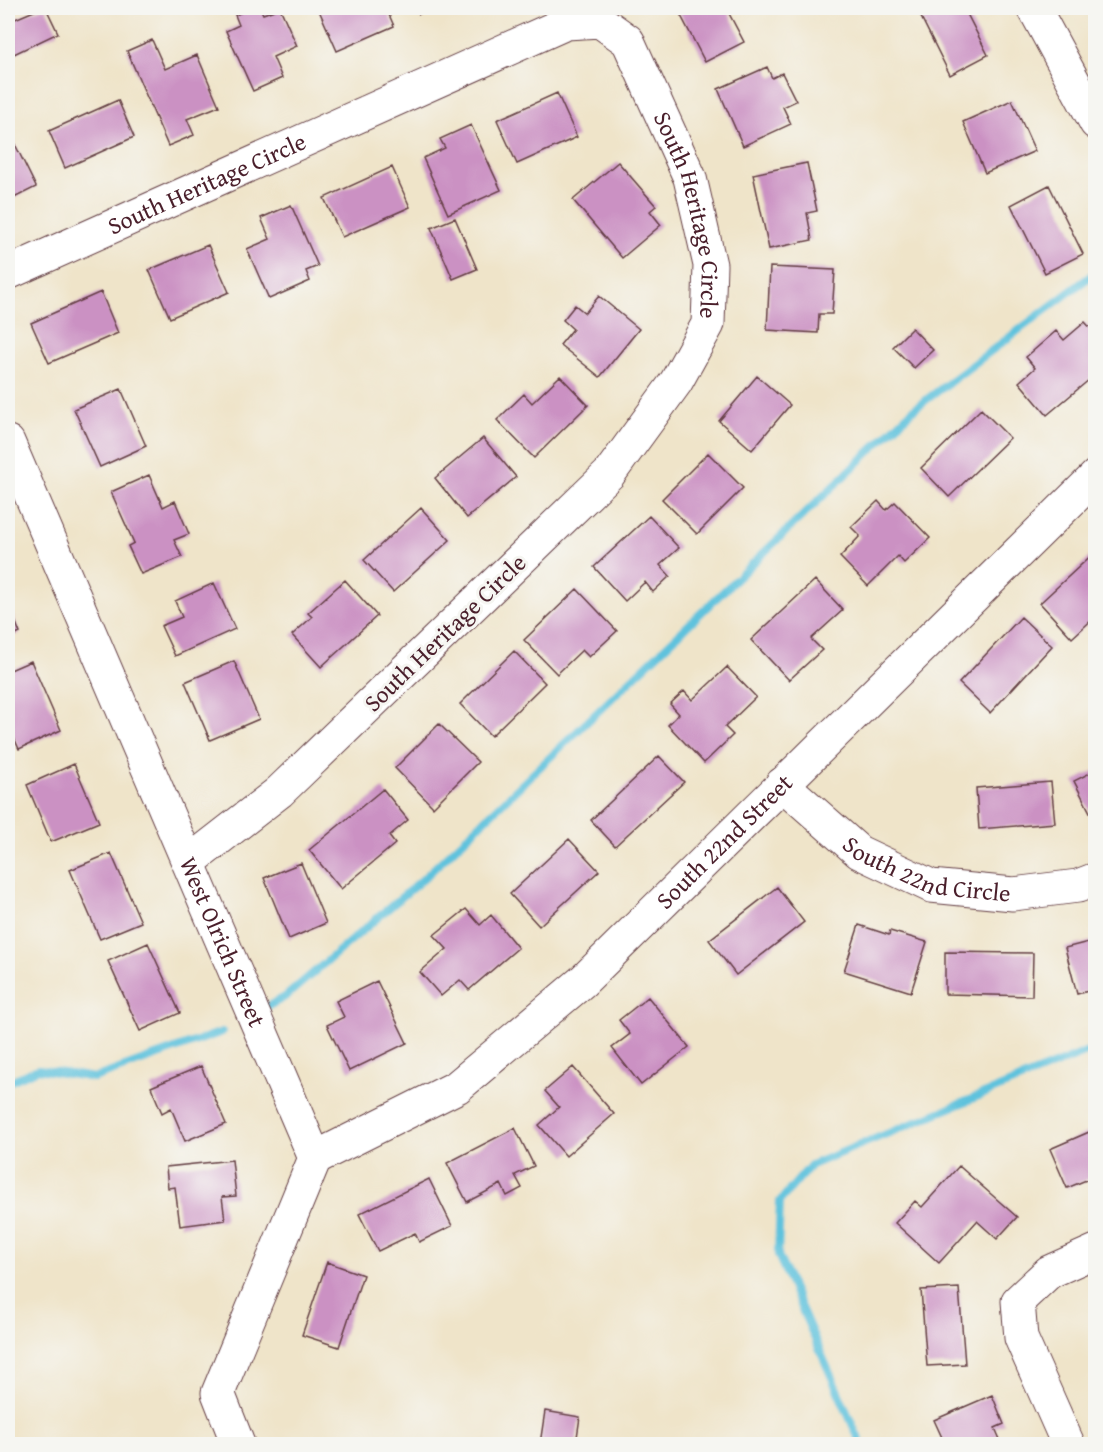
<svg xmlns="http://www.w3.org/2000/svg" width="1103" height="1452" font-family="'Gentium Book Plus',serif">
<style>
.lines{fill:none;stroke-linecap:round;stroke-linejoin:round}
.stream{stroke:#5fc2dd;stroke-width:8}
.building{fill:#cb91c3}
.minor-casing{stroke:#633d43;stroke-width:35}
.minor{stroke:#fff;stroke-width:33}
.labels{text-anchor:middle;stroke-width:6;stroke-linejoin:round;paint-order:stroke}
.street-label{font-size:24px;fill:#4a1f2b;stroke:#f6f6f2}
</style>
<rect width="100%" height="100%" fill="#f6f6f2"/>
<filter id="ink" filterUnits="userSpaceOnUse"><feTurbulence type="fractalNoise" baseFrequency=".0167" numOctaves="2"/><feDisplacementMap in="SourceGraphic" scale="12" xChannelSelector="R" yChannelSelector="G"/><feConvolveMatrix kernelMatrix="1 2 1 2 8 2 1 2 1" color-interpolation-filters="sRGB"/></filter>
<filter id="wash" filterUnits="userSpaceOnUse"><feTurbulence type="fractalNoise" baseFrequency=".008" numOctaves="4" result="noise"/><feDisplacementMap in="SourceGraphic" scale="24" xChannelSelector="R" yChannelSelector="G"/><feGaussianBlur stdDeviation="1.35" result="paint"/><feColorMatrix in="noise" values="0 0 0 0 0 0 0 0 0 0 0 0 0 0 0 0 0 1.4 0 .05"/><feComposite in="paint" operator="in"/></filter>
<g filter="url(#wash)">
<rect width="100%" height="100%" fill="#efe4c9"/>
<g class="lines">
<!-- stream -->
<path class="stream" d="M 261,1010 L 285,997 L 424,878 L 914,409 L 1096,272
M 8,1082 L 38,1069 L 94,1078 L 222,1032
M 861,1444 L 778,1255 L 780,1201 L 811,1165 L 1096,1048"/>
</g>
<g id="blocks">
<!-- building -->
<path class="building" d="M 41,8 L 46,8 L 58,33 L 14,54 L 8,41 L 8,22 Z
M 252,8 L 260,8 L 263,14 L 280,8 L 297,46 L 273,57 L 282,78 L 253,91 L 226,31 L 239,25 L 235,15 Z
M 318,8 L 386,8 L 394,26 L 337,51 Z
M 416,8 L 434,8 L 419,14 Z
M 677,8 L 726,8 L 744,42 L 705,62 Z
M 930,8 L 964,8 L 988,55 L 950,75 L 919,13 Z
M 152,40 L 165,69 L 197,55 L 219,106 L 187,119 L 194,135 L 168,146 L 127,51 Z
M 767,67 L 772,78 L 782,73 L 796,101 L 783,107 L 791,124 L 743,146 L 718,89 Z
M 557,93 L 577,137 L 517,164 L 497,120 Z
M 118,100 L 134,137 L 65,168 L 49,131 Z
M 1012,100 L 1035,151 L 985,173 L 963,122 Z
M 471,125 L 501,190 L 448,214 L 423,158 L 445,148 L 440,139 Z
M 8,130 L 36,187 L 8,201 Z
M 618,162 L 656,206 L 650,211 L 661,225 L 622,258 L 573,200 Z
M 807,163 L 817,211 L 807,213 L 812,240 L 769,249 L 753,174 Z
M 392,167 L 410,207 L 342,237 L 324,198 Z
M 1049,185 L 1083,254 L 1045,273 L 1011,205 Z
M 291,205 L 318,266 L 306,271 L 310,281 L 269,299 L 247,249 L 270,239 L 261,218 Z
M 455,218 L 477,269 L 453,279 L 431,228 Z
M 208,245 L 229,292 L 170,318 L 149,270 Z
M 770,267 L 835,270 L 832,314 L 819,314 L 818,333 L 767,330 Z
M 101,292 L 118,333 L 49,363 L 31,323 Z
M 599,296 L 639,329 L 600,377 L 560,345 L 573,329 L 563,320 L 575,305 L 585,313 Z
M 1085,322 L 1096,334 L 1096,374 L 1047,415 L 1019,382 L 1035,368 L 1026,357 L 1056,331 L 1064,340 Z
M 912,328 L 933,350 L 914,368 L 893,347 Z
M 560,376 L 588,405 L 534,458 L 497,420 L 524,394 L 532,403 Z
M 757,376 L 790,405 L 752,450 L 719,421 Z
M 121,389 L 146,446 L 100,467 L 74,409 Z
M 981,409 L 1010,438 L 949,497 L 921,468 Z
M 483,438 L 516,477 L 467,518 L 435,478 Z
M 708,453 L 743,488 L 697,534 L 662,499 Z
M 149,475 L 163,507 L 175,501 L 189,534 L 174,540 L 182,557 L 141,574 L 128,546 L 134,543 L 111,492 Z
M 878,501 L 886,510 L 895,502 L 930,538 L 904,563 L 898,556 L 868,586 L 840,557 L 860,536 L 851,527 Z
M 421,508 L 450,540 L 393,592 L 364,560 Z
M 649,516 L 679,548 L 660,565 L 670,576 L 653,592 L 645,582 L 625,601 L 594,567 Z
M 1096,551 L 1096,616 L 1072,638 L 1040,603 Z
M 345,580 L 377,616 L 321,667 L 292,635 L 312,617 L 308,613 Z
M 815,580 L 843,610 L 811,639 L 822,650 L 789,680 L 751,640 Z
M 214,583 L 235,629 L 175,656 L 161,626 L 182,617 L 175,601 Z
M 577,589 L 617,631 L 589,657 L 582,650 L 557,674 L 524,640 Z
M 8,603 L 20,633 L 8,638 Z
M 1021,617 L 1052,646 L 990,713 L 959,683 Z
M 514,651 L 545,683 L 491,736 L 460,704 Z
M 31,661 L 61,730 L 19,749 L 8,724 L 8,671 Z
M 234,661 L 259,719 L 210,740 L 185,682 Z
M 727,667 L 756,697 L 725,727 L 733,735 L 704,763 L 668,725 L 679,714 L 670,704 L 684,691 L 692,700 Z
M 439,724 L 478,762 L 433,807 L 395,768 Z
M 659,756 L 684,782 L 615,846 L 591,820 Z
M 74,764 L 99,822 L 51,842 L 27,785 Z
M 1096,770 L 1096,817 L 1093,818 L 1074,781 Z
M 1051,782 L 1055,823 L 979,829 L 976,788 Z
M 383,789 L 408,820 L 389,836 L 395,844 L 341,889 L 309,850 Z
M 569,839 L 599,871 L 539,926 L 510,894 Z
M 111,853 L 141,922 L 100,939 L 70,870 Z
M 301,863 L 326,923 L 289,939 L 264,878 Z
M 777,887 L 804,922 L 736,975 L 709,940 Z
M 466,909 L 480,925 L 491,915 L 518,948 L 469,990 L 460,980 L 441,996 L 420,972 L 447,949 L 434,935 Z
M 859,925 L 889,935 L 890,931 L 927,942 L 911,992 L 844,971 Z
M 1096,940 L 1096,989 L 1077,994 L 1065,948 Z
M 148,943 L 180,1013 L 140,1031 L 108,961 Z
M 945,952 L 1033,953 L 1032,996 L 945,994 Z
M 377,981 L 407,1043 L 349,1071 L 327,1025 L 344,1017 L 336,1001 Z
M 648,997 L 689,1047 L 641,1085 L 612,1048 L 630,1034 L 619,1020 Z
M 201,1066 L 226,1124 L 185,1141 L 171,1108 L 162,1113 L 151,1087 Z
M 573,1067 L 614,1114 L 566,1156 L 539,1125 L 559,1107 L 545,1091 Z
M 515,1128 L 534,1166 L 515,1175 L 522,1188 L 507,1196 L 501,1184 L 467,1202 L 447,1163 Z
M 1096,1129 L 1096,1176 L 1067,1188 L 1050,1149 Z
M 232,1160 L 236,1196 L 222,1197 L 225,1220 L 180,1226 L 175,1187 L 168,1188 L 166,1167 Z
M 959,1166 L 1017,1217 L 997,1239 L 977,1221 L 939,1263 L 895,1223 L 915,1201 L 922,1207 Z
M 429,1179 L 452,1226 L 419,1242 L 415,1233 L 378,1251 L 359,1214 Z
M 327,1262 L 363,1275 L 339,1347 L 302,1335 Z
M 959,1288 L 965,1364 L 927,1366 L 921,1290 Z
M 992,1395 L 1004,1424 L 995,1428 L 1002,1444 L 945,1444 L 934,1420 Z
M 545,1411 L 580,1417 L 576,1444 L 540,1444 Z"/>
</g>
</g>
<g filter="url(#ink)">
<use href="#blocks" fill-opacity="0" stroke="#633d43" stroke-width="1.5"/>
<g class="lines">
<defs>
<g id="minor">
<path d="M 1034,8 L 1096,123"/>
<path id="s1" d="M 8,273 L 566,23 L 600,21 L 628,41 L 690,178 L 710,265 L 708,324 L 676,382 L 609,474 L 279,792 L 189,862"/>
<path id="s2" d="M 8,442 L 315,1158 L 218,1393 L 238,1444"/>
<path id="s3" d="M 782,784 L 859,852 L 931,886 L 1013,894 L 1078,886 L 1096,879"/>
<path id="s4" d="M 315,1158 L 457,1087 L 583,981 L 1096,476"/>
<path d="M 1068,1444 L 1021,1338 L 1018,1301 L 1049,1272 L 1096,1251"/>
</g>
</defs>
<!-- minor casing -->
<use href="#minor" class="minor-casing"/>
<!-- minor -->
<use href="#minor" class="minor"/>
</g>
</g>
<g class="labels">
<!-- street labels -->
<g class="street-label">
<text dy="8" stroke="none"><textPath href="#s1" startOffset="218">South Heritage Circle</textPath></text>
<text dy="8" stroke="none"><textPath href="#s1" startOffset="866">South Heritage Circle</textPath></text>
<text transform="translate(445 633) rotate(-44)" y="8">South Heritage Circle</text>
<text dy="8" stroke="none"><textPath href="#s4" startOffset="522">South 22nd Street</textPath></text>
<text dy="8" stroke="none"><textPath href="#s3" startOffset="174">South 22nd Circle</textPath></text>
<text dy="8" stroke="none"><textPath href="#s2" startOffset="544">West Olrich Street</textPath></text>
</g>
</g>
<!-- margin -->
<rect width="1103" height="1452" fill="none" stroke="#f6f6f2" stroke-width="30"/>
</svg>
